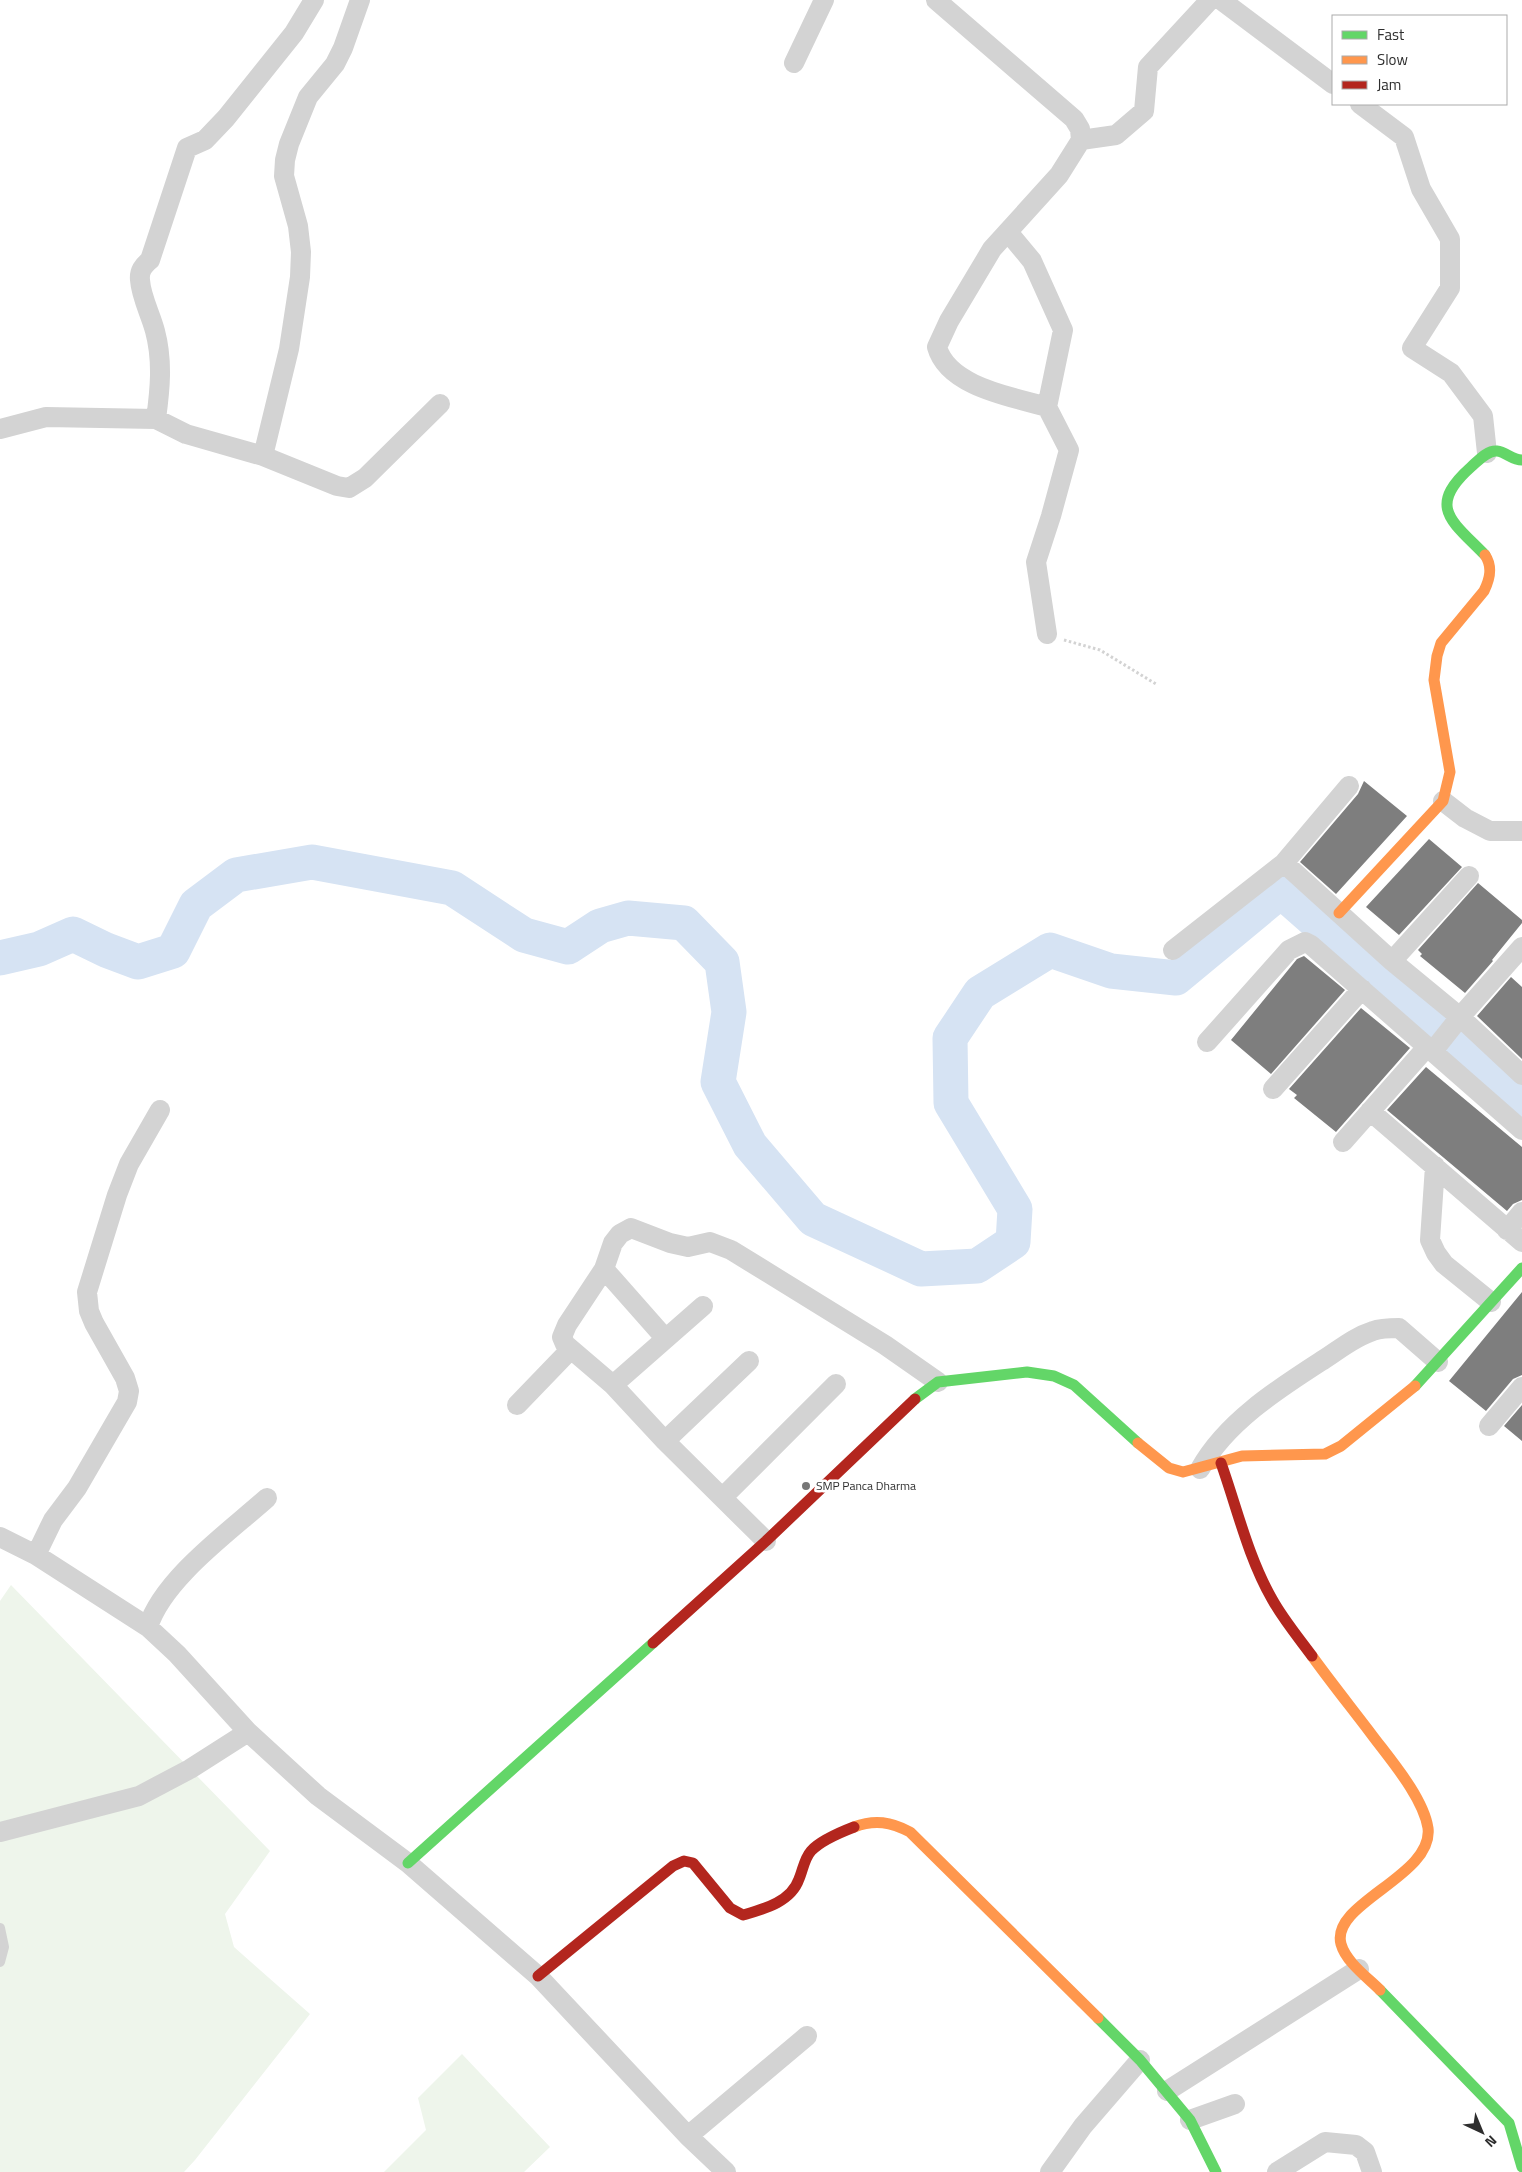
<svg xmlns="http://www.w3.org/2000/svg" width="1522" height="2172" font-family="'Titillium Web',sans-serif">
<style>
.green{fill:#eef5eb}
.lines{fill:none;stroke-linecap:round;stroke-linejoin:round}
.river{stroke:#d6e3f3;stroke-width:35}
.building{fill:#7e7e7e}
.path{stroke:#d3d3d3;stroke-width:3;stroke-dasharray:2.5 2.5;stroke-linecap:butt}
.lane{stroke:#d3d3d3;stroke-width:10}
.street{stroke:#d3d3d3;stroke-width:20}
.fast{stroke:#63d668;stroke-width:11}
.slow{stroke:#ff974d;stroke-width:11}
.jam{stroke:#b3261e;stroke-width:11}
.poi-dot{fill:#777;stroke:#fff;stroke-width:2}
.labels{text-anchor:middle;stroke-width:5;stroke-linejoin:round;paint-order:stroke}
.poi-label{font-size:12px;fill:#2e2e2e;stroke:#fff;text-anchor:start}
</style>
<rect width="100%" height="100%" fill="#fff"/>
<!-- green -->
<path class="green" d="M 11,1585 L 270,1851 L 225,1914 L 234,1947 L 310,2014 L 195,2160 L 184,2172 L 0,2172 L 0,1601 Z
M 462,2054 L 550,2147 L 524,2172 L 384,2172 L 426,2130 L 418,2098 Z"/>
<g class="lines">
<!-- river -->
<path class="river" d="M 0,958 L 39,949 L 73,934 L 106,950 L 138,962 L 173,951 L 196,905 L 236,875 L 312,862 L 452,888 L 524,935 L 568,947 L 600,926 L 628,918 L 684,923 L 722,962 L 729,1012 L 718,1082 L 750,1145 L 813,1219 L 921,1269 L 977,1266 L 1013,1242 L 1015,1209 L 951,1103 L 950,1038 L 980,993 L 1050,950 L 1111,971 L 1176,978 L 1281,891 L 1522,1103"/>
</g>
<!-- building -->
<path class="building" d="M 1364,781 L 1407,816 L 1336,894 L 1300,862 L 1358,794 Z
M 1429,839 L 1462,867 L 1399,935 L 1366,907 Z
M 1478,883 L 1522,920 L 1522,923 L 1492,960 L 1493,961 L 1465,993 L 1420,956 L 1422,954 L 1418,950 Z
M 1304,956 L 1345,990 L 1271,1074 L 1231,1040 L 1297,959 Z
M 1511,977 L 1522,987 L 1522,1059 L 1477,1016 Z
M 1361,1008 L 1410,1048 L 1336,1132 L 1294,1098 L 1297,1095 L 1289,1089 Z
M 1426,1067 L 1522,1147 L 1522,1200 L 1513,1204 L 1507,1211 L 1387,1110 Z
M 1522,1292 L 1522,1375 L 1513,1379 L 1486,1411 L 1449,1381 Z
M 1522,1405 L 1522,1441 L 1504,1426 Z"/>
<g class="lines">
<!-- path -->
<path class="path" d="M 1064,640 L 1100,650 L 1156,684"/>
<!-- lane -->
<path class="lane" d="M 0,1928 L 4,1947 L 0,1962"/>
<!-- street -->
<path class="street" d="M 936,0 L 1074,119 L 1080,129 L 1081,140 L 1059,175 L 992,249 L 949,321 L 937,347 C 948,387 1013,397 1047,407
M 1221,0 L 1333,84
M 794,63 L 824,0
M 1360,104 L 1404,137 L 1421,189 L 1450,239 L 1450,288 L 1412,348 L 1451,373 L 1483,416 L 1487,453
M 1081,140 L 1116,135 L 1144,111 L 1148,67 L 1210,0
M 1008,232 L 1032,261 L 1063,330 L 1047,407 L 1069,450 L 1051,516 L 1036,562 L 1047,634
M 156,419 C 160,390 163,361 155,331 C 151,315 141,297 140,280 C 139,271 143,266 150,260 L 187,148 L 205,140 L 226,118 L 294,33 L 314,0
M 0,429 L 46,417 L 156,419 L 186,434 L 263,456 L 337,486 L 349,488 L 365,478 L 440,404
M 263,456 L 289,349 L 300,277 L 301,252 L 298,226 L 284,176 L 285,160 L 289,144 L 308,97 L 335,64 L 343,48 L 360,0
M 1443,801 L 1465,818 L 1490,831 L 1522,831
M 1284,863 L 1392,961 L 1460,1017 L 1522,1075
M 1173,950 L 1284,863 L 1349,786
M 1392,961 L 1469,876
M 1207,1042 L 1289,950 L 1305,942 L 1311,945 L 1522,1130
M 1433,1051 L 1460,1017 L 1522,947
M 1273,1089 L 1362,989
M 1370,1111 L 1522,1242
M 1343,1142 L 1427,1047
M 1435,1166 L 1430,1240 L 1436,1253 L 1444,1264 L 1491,1302
M 1507,1230 L 1522,1212
M 604,1269 L 665,1338
M 613,1385 L 703,1306
M 517,1405 L 570,1350
M 1489,1426 L 1522,1387
M 665,1441 L 749,1361
M 1200,1469 C 1226,1422 1278,1389 1323,1360 C 1339,1350 1354,1337 1373,1331 C 1381,1328 1390,1328 1399,1328 L 1438,1362
M 723,1497 L 836,1384
M 0,1537 L 36,1555 L 148,1627 L 177,1654 L 248,1732
M 766,1541 L 665,1441 L 613,1385 L 565,1344 L 562,1337 L 567,1325 L 604,1269 L 613,1243 L 620,1234 L 631,1228 L 670,1243 L 688,1247 L 710,1242 L 731,1250 L 885,1345 L 938,1382
M 36,1555 L 53,1520 L 77,1488 L 127,1402 L 129,1391 L 125,1378 L 94,1323 L 89,1311 L 87,1292 L 117,1195 L 129,1164 L 160,1110
M 148,1627 C 163,1579 229,1532 267,1498
M 0,1832 L 139,1796 L 190,1769 L 248,1732 L 318,1796 L 408,1863 L 538,1976 L 688,2136 L 726,2172
M 1167,2091 L 1359,1969
M 1190,2120 L 1235,2104
M 688,2136 L 807,2036
M 1050,2172 L 1083,2126 L 1140,2060
M 1277,2172 L 1325,2142 L 1356,2145 L 1365,2152 L 1372,2172"/>
<!-- fast -->
<path class="fast" d="M 1485,555 C 1452,521 1426,507 1471,467 C 1478,461 1487,450 1497,451 C 1506,452 1512,460 1522,460
M 1415,1386 L 1522,1268
M 915,1399 L 938,1382 L 1027,1372 L 1054,1376 L 1074,1385 L 1138,1443
M 408,1863 L 653,1643
M 1380,1990 L 1509,2123 L 1522,2167
M 1098,2018 L 1140,2060 L 1190,2120 L 1216,2172"/>
<!-- slow -->
<path class="slow" d="M 1339,913 L 1443,801 L 1450,772 L 1434,680 L 1437,656 L 1441,643 L 1484,591 C 1490,579 1493,567 1485,555
M 1138,1443 L 1169,1468 L 1183,1472 L 1242,1456 L 1325,1454 L 1341,1446 L 1415,1386
M 1312,1656 C 1330,1681 1350,1706 1369,1731 C 1388,1757 1423,1796 1428,1828 C 1434,1876 1330,1903 1341,1944 C 1346,1962 1367,1977 1380,1990
M 854,1827 C 875,1819 891,1822 910,1832 L 1098,2018"/>
<!-- jam -->
<path class="jam" d="M 1221,1463 C 1237,1508 1248,1557 1272,1599 C 1283,1619 1298,1637 1312,1656
M 653,1643 L 766,1541 L 915,1399
M 538,1976 L 673,1866 L 684,1861 L 693,1863 L 730,1908 L 743,1915 C 764,1909 791,1902 799,1879 C 803,1870 804,1859 811,1851 C 821,1840 841,1832 854,1827"/>
</g>
<!-- markers -->
<circle class="poi-dot" cx="806" cy="1486" r="5"/>
<g class="labels">
<!-- poi labels -->
<g class="poi-label">
<text x="816" y="1490">SMP Panca Dharma</text>
</g>
</g>
<!-- legend -->
<rect x="1332" y="15" width="175" height="90" fill="#ffffff" stroke="#ababab"/>
<rect x="1342" y="31" width="25" height="8" fill="#63d668" stroke="#ababab"/>
<text x="1377" y="40" font-size="15" fill="#2e2e2e">Fast</text>
<rect x="1342" y="56" width="25" height="8" fill="#ff974d" stroke="#ababab"/>
<text x="1377" y="65" font-size="15" fill="#2e2e2e">Slow</text>
<rect x="1342" y="81" width="25" height="8" fill="#b3261e" stroke="#ababab"/>
<text x="1377" y="90" font-size="15" fill="#2e2e2e">Jam</text>
<!-- north arrow -->
<g transform="translate(1482 2132) rotate(136)" stroke="#ffffff" stroke-width="4" paint-order="stroke">
<path d="M0-4L9 19L0 12L-9 19Z" fill="#2e2e2e"/>
<text y="-8" font-size="14" font-weight="bold" text-anchor="middle" fill="#2e2e2e">N</text>
</g>
</svg>
